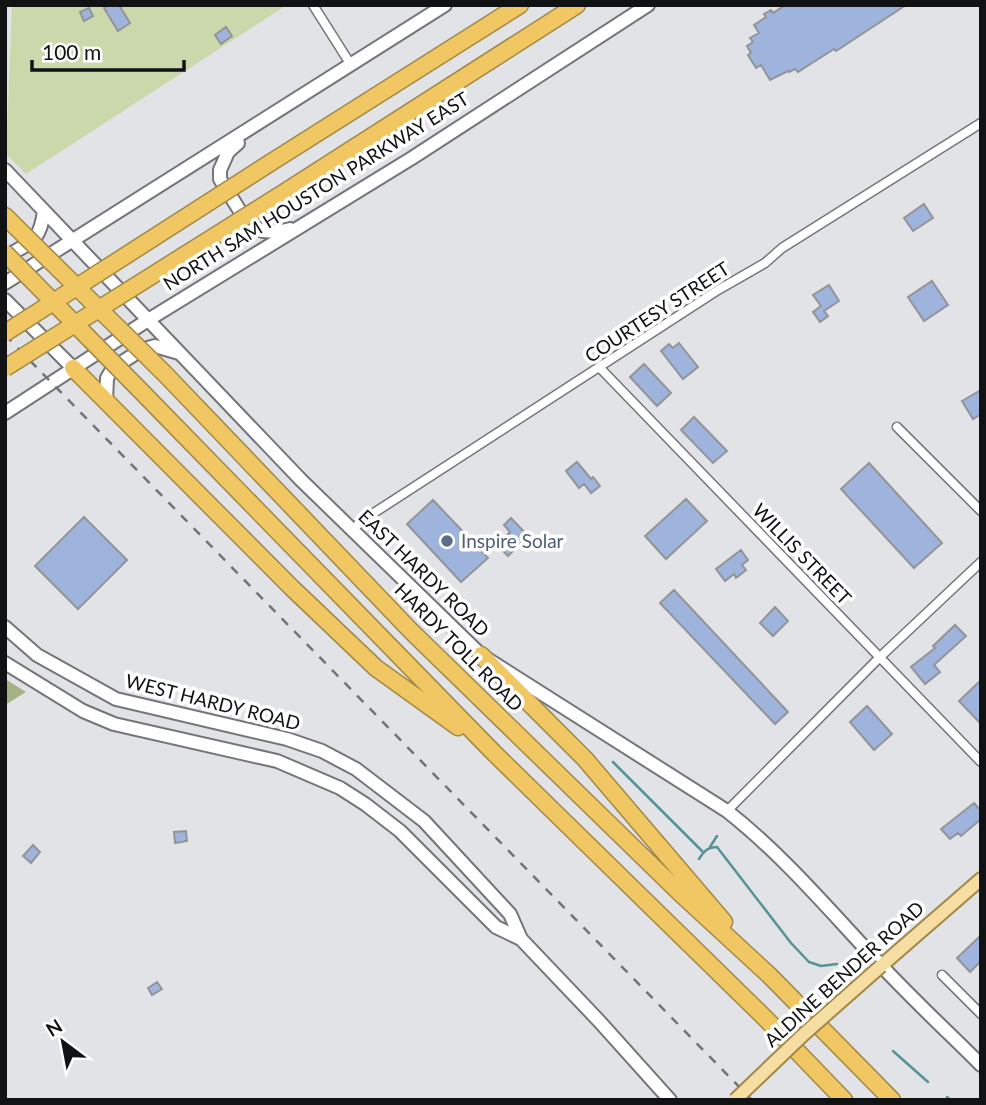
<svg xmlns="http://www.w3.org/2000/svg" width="986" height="1105" font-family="Lato,sans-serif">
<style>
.green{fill:#cbd8ac}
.forest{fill:#a4b285}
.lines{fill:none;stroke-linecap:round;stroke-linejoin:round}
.stream{stroke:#569296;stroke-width:2.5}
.building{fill:#9eb4dd;stroke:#929498;stroke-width:2}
.minor-casing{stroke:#737578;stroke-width:11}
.secondary-casing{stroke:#737578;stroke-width:16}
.primary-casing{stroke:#a28847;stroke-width:16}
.motorway-casing{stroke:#a28847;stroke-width:19}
.minor{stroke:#fff;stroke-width:8}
.secondary{stroke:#fff;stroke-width:12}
.primary{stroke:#f6dda1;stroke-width:12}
.motorway{stroke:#f0c763;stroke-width:16}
.rail{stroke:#717375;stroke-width:2.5;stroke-dasharray:9 9;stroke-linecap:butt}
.primary-bridge-casing{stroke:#a28847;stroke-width:16;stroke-linecap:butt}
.motorway-bridge-casing{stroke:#a28847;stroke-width:19;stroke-linecap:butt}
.primary-bridge{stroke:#f6dda1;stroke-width:12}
.motorway-bridge{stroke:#f0c763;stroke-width:16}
.service-dot{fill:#5c6f8a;stroke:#fff;stroke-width:2.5}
.labels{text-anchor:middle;stroke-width:7;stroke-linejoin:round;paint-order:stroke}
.street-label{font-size:19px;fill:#111213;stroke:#fff}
.service-label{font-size:19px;fill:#4e5e75;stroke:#fff;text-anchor:start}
</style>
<rect width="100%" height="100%" fill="#e1e3e7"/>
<!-- green -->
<path class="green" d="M 12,5 L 287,5 L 26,174 L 6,154 Z"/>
<!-- forest -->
<path class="forest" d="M 5,679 L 26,692 L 5,705 Z"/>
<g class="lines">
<!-- stream -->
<path class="stream" d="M 613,762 L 702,851
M 710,847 L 717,836
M 699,859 C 704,851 708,847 717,847 L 791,943 L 809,962 L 821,966 L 837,964
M 893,1051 L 928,1082
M 947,1097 L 951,1100"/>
</g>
<!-- building -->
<path class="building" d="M 109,5 L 119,5 L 130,23 L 118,31 L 104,8 Z
M 785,5 L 906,5 L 836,51 L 834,49 L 798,72 L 795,69 L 789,72 L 788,71 L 770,80 L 761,65 L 756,68 L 748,55 L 751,53 L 747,46 L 753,42 L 750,38 L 759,33 L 754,25 L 766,17 L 764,14 L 771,10 L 773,13 Z
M 89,8 L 93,16 L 84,21 L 80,12 Z
M 226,27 L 232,36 L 221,44 L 215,35 Z
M 924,204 L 933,218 L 913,231 L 904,218 Z
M 932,281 L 948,305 L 924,321 L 908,297 Z
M 829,285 L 839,301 L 824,311 L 828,316 L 820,322 L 813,312 L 821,306 L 813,295 Z
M 679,343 L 698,367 L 683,379 L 661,351 L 669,344 L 673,348 Z
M 644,364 L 671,393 L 657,406 L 630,377 Z
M 981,390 L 981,414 L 973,419 L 962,401 Z
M 694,417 L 727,451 L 713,463 L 681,430 Z
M 577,462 L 591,479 L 593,477 L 600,486 L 591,493 L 584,484 L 579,488 L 566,471 Z
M 869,463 L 942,543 L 914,568 L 841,489 Z
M 686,499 L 707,521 L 666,559 L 645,536 Z
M 433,500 L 488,558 L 461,582 L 407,524 Z
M 84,517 L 127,560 L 78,609 L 35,566 Z
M 511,518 L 530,538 L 522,545 L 521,543 L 508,556 L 497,545 L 510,532 L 504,525 Z
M 741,550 L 748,560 L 742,565 L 746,570 L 736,578 L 734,574 L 725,581 L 716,569 Z
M 674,590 L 788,712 L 775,724 L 660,603 Z
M 775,607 L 788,621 L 773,636 L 760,623 Z
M 955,625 L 966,636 L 934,665 L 940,672 L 925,684 L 911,667 L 935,648 L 933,646 Z
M 981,680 L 981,724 L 959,701 Z
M 867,706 L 892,734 L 874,750 L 850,722 Z
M 974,803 L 981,811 L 981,819 L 961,836 L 958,833 L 950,839 L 941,829 Z
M 186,831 L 187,841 L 175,843 L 174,832 Z
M 33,845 L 40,852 L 31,863 L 23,856 Z
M 981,935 L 981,961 L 970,972 L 957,958 Z
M 157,982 L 162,989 L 152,995 L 148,988 Z"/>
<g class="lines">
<defs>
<path id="minor" d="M 313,5 L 351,65
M 600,368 L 981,762
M 897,427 L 981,511
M 352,530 L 363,520 L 718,290 L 765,263 L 782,248 L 981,123
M 727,811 L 880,657 L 981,562
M 942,975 L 981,1014"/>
<path id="secondary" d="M 238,143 L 228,152 L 220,170 L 220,179 L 248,224 L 263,231 L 277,232 L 290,229
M 5,170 L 301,480 L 481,655 L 727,811 C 783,855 829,910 878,962 C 911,998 947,1031 981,1065
M 5,257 C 31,242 40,242 44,211
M 5,283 L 445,5
M 5,300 L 73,368
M 106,401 L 107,378 L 113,368 L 141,350 L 155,346 L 179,353
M 5,413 L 148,320 L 412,158 L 648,5
M 5,627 L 37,655 L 116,699 L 287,739 L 322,751 L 356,769 L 424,821 L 510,914 L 521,939
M 5,663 L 83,711 L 114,724 L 277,761 L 340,788 L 365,804 L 400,831 L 496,927 L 521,939 L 599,1021 L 670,1100"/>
<path id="primary" d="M 881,966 L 981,879"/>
<path id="motorway" d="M 270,163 L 520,5
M 288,190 L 577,5
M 5,216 L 16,227
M 73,368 L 292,588 L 376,668 L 458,727
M 165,374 L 411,631 L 680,893 L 769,975 L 892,1100
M 138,388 L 494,753 L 765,1018 L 844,1100
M 481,655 L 585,759 L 724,922"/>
</defs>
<!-- minor casing -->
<use href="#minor" class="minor-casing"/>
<!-- secondary casing -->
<use href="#secondary" class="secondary-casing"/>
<!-- primary casing -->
<use href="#primary" class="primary-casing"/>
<!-- motorway casing -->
<use href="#motorway" class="motorway-casing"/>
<!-- minor -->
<use href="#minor" class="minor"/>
<!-- secondary -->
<use href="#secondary" class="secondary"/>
<!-- primary -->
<use href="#primary" class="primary"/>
<!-- motorway -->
<use href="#motorway" class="motorway"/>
<!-- rail -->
<path class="rail" d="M 5,335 L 752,1100"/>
<defs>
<path id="primary-bridge" d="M 735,1100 L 804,1034 L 881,966"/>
<path id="motorway-bridge" d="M 16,227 L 165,374
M 5,253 L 138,388
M 5,333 L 270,163
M 5,368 L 288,190"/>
</defs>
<!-- primary-bridge casing -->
<use href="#primary-bridge" class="primary-bridge-casing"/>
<!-- motorway-bridge casing -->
<use href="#motorway-bridge" class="motorway-bridge-casing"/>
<!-- primary-bridge -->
<use href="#primary-bridge" class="primary-bridge"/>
<!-- motorway-bridge -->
<use href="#motorway-bridge" class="motorway-bridge"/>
</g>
<!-- markers -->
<circle class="service-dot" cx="447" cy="541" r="7"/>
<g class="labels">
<!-- street labels -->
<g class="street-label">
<text transform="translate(316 191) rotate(-32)" y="7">NORTH SAM HOUSTON PARKWAY EAST</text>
<text transform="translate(657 312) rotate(-33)" y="7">COURTESY STREET</text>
<text transform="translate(802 554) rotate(46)" y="7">WILLIS STREET</text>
<text transform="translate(424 573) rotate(44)" y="7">EAST HARDY ROAD</text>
<text transform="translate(459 647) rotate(45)" y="7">HARDY TOLL ROAD</text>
<text transform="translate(213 702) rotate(14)" y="7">WEST HARDY ROAD</text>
<text transform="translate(844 974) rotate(-42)" y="7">ALDINE BENDER ROAD</text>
</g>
<!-- service labels -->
<g class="service-label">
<text x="461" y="548">Inspire Solar</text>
</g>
</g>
<!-- border -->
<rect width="986" height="1105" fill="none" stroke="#111213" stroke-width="14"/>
<!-- north arrow -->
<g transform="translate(63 1042) rotate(328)" stroke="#ffffff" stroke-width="5" paint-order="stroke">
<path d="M0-5L12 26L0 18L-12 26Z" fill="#111213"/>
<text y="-10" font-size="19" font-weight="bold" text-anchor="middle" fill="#111213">N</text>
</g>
<!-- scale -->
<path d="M32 60v10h152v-10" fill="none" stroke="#111213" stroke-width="3.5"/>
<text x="42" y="60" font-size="21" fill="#111213" stroke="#ffffff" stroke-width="5" paint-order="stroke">100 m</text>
</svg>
